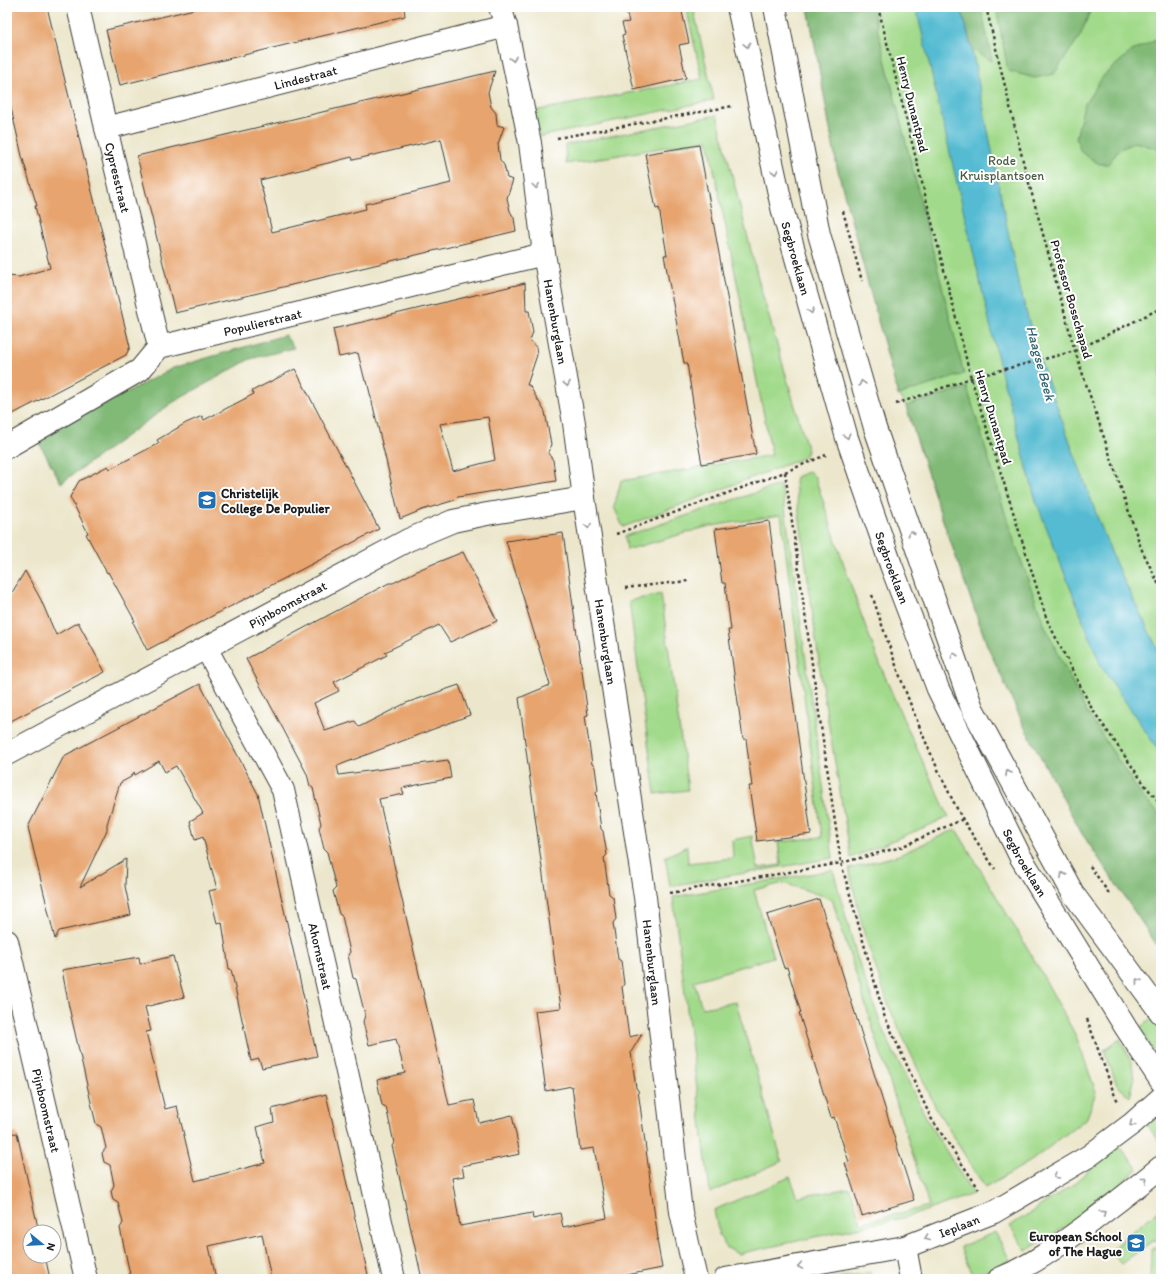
<svg xmlns="http://www.w3.org/2000/svg" width="1168" height="1286" font-family="Itim,sans-serif">
<style>
.green{fill:#a2da8b;stroke:#5f7b54}
.forest{fill:#81ba77;stroke:#4e6b4a}
.water{fill:#54bbd2;stroke:#386c77}
.building{fill:#e7a46e;fill-rule:evenodd}
.lines{fill:none;stroke-linecap:round;stroke-linejoin:round}
.minor-casing{stroke:#3b3a36;stroke-width:24}
.secondary-casing{stroke:#3b3a36;stroke-width:24}
.path{stroke:#3b3a36;stroke-width:2.5;stroke-dasharray:3 3;stroke-linecap:butt}
.minor{stroke:#fff;stroke-width:22}
.secondary{stroke:#fff;stroke-width:22}
.oneway{stroke:#999}
.labels{text-anchor:middle;stroke-width:4;stroke-linejoin:round;paint-order:stroke}
.street-label{font-size:13px;fill:#1c1c1c;stroke:#fff}
.park-label{font-size:13px;fill:#4b5e43;stroke:#fff}
.poi-label{font-size:13px;font-weight:bold;fill:#1c1c1c;stroke:#fff;text-anchor:start}
.water-label{font-size:14px;font-style:italic;fill:#35646e;stroke:#fff}
</style>
<rect width="100%" height="100%" fill="#fff"/>
<filter id="ink" filterUnits="userSpaceOnUse"><feTurbulence type="fractalNoise" baseFrequency=".025" numOctaves="2"/><feDisplacementMap in="SourceGraphic" scale="8" xChannelSelector="R" yChannelSelector="G"/><feConvolveMatrix kernelMatrix="1 2 1 2 8 2 1 2 1" color-interpolation-filters="sRGB"/></filter>
<filter id="wash" filterUnits="userSpaceOnUse"><feTurbulence type="fractalNoise" baseFrequency=".012" numOctaves="4" result="noise"/><feDisplacementMap in="SourceGraphic" scale="16" xChannelSelector="R" yChannelSelector="G"/><feGaussianBlur stdDeviation="0.9" result="paint"/><feColorMatrix in="noise" values="0 0 0 0 0 0 0 0 0 0 0 0 0 0 0 0 0 1.4 0 .05"/><feComposite in="paint" operator="in"/></filter>
<g filter="url(#wash)">
<rect width="100%" height="100%" fill="#ece7cc"/>
<!-- green -->
<path class="green" d="M 686,7 L 693,7 L 714,100 L 539,137 L 534,111 L 702,79 Z
M 808,7 L 1161,7 L 1161,951 L 1081,832 L 1026,728 L 987,645 L 939,509 L 906,406 L 898,395 L 837,167 Z
M 717,115 L 760,286 L 808,451 L 803,458 L 623,527 L 614,507 L 621,481 L 772,455 L 708,140 L 566,164 L 565,145 Z
M 809,471 L 815,477 C 834,534 852,592 874,649 C 896,706 923,762 949,817 L 851,858 L 823,691 L 795,483 L 796,477 Z
M 779,485 L 783,494 L 833,858 L 670,886 L 665,857 L 687,846 L 688,863 L 733,858 L 732,840 L 752,836 L 758,868 L 781,865 L 778,842 L 822,837 L 781,515 L 706,527 L 627,550 L 625,536 Z
M 661,594 L 688,790 L 655,794 L 629,601 Z
M 956,829 L 1031,954 L 1076,1036 L 1096,1092 L 1087,1118 L 1031,1161 L 985,1188 L 937,1110 L 889,1007 L 864,933 L 849,869 L 899,855 Z
M 833,870 L 857,957 L 884,1033 L 930,1125 L 973,1194 L 911,1216 L 738,1254 L 726,1247 L 719,1235 L 714,1210 L 790,1177 L 798,1197 L 850,1188 L 861,1223 L 929,1206 L 832,899 L 784,883 L 754,890 L 773,957 L 694,981 L 702,1008 L 736,1002 L 782,1161 L 710,1193 L 673,897 Z
M 1152,1019 L 1161,1030 L 1161,1063 L 1139,1028 Z
M 1120,1039 L 1132,1063 L 1134,1081 L 1130,1097 L 1117,1085 L 1104,1050 Z
M 1161,1109 L 1161,1143 L 1144,1122 Z
M 1118,1144 L 1138,1169 L 1082,1216 L 1026,1251 L 1010,1226 L 1072,1185 Z
M 1161,1208 L 1161,1241 L 1154,1240 L 1121,1264 L 1110,1250 Z
M 995,1232 L 1010,1260 L 973,1277 L 960,1247 Z
M 1151,1248 L 1161,1248 L 1161,1279 L 1150,1279 Z
M 870,1272 L 871,1279 L 832,1279 Z"/>
<!-- forest -->
<path class="forest" d="M 808,7 L 872,7 L 964,374 L 898,395 L 837,167 Z
M 961,7 L 981,7 L 992,61 L 972,50 Z
M 996,7 L 1092,7 L 1080,36 L 1054,74 L 1035,78 L 1008,71 Z
M 1158,39 L 1161,39 L 1161,150 L 1135,142 L 1120,149 L 1108,164 L 1099,164 L 1081,152 L 1076,138 L 1084,105 L 1104,75 L 1132,51 Z
M 285,335 L 294,348 L 250,359 L 172,403 L 61,483 L 37,439 L 173,368 Z
M 967,387 L 1010,529 L 1044,624 L 1086,711 L 1141,795 L 1161,816 L 1161,951 L 1081,832 L 1025,728 L 987,645 L 939,509 L 906,406 Z"/>
<!-- water -->
<path class="water" d="M 916,7 L 961,7 L 972,50 L 1017,277 L 1037,352 L 1100,524 L 1116,564 L 1161,656 L 1161,754 L 1101,666 L 1036,501 L 1002,376 Z"/>
<g id="blocks">
<!-- building -->
<path class="building" d="M 7,7 L 47,7 L 130,347 L 126,355 L 7,417 L 7,276 L 19,277 L 50,268 L 35,206 L 37,206 L 22,156 L 7,91 Z
M 203,7 L 404,7 L 405,16 L 120,85 L 106,30 Z
M 625,7 L 681,7 L 689,43 L 679,45 L 686,78 L 634,90 L 622,35 L 625,34 L 622,23 L 629,22 Z
M 495,71 L 488,92 L 491,107 L 496,113 L 497,125 L 504,127 L 498,144 L 500,160 L 504,165 L 507,178 L 513,180 L 507,198 L 510,211 L 514,218 L 516,231 L 175,313 L 137,156 ZM 441,139 L 451,183 L 365,204 L 366,209 L 272,232 L 260,180 L 352,157 L 353,160 Z
M 699,145 L 756,454 L 702,464 L 692,410 L 694,409 L 687,363 L 684,363 L 664,255 L 667,255 L 659,208 L 656,209 L 645,154 Z
M 525,283 L 526,311 L 529,311 L 533,332 L 530,340 L 536,347 L 537,355 L 527,385 L 529,385 L 545,412 L 551,444 L 548,453 L 553,460 L 556,481 L 458,497 L 455,500 L 422,510 L 400,519 L 367,381 L 365,381 L 358,353 L 339,357 L 333,329 ZM 488,417 L 495,460 L 453,471 L 440,424 Z
M 295,369 L 379,529 L 147,650 L 133,622 L 135,621 L 108,572 L 107,573 L 86,534 L 88,533 L 70,497 L 79,481 L 108,466 L 110,469 L 159,443 L 157,440 L 186,423 L 202,416 L 204,420 L 254,394 L 252,391 Z
M 769,521 L 811,834 L 757,841 L 749,786 L 752,786 L 746,739 L 743,739 L 728,630 L 731,630 L 725,583 L 722,583 L 715,529 Z
M 563,533 L 588,715 L 585,716 L 592,764 L 595,767 L 598,790 L 596,793 L 601,829 L 603,831 L 607,855 L 604,858 L 609,894 L 613,897 L 616,919 L 613,923 L 618,959 L 621,961 L 624,984 L 622,987 L 629,1037 L 642,1034 L 631,1052 L 636,1088 L 638,1090 L 658,1239 L 657,1240 L 662,1268 L 607,1279 L 422,1279 L 395,1158 L 392,1146 L 394,1143 L 386,1107 L 382,1105 L 377,1080 L 405,1073 L 396,1039 L 369,1045 L 363,1022 L 365,1015 L 356,979 L 353,978 L 348,955 L 350,952 L 342,916 L 339,914 L 333,891 L 336,888 L 327,852 L 324,849 L 319,828 L 321,824 L 313,788 L 310,786 L 307,774 L 246,659 L 389,583 L 393,583 L 423,568 L 463,552 L 497,621 L 450,642 L 439,625 L 385,652 L 387,655 L 334,682 L 339,691 L 314,703 L 325,731 L 355,721 L 359,727 L 406,703 L 459,685 L 470,715 L 337,766 L 339,775 L 448,760 L 451,778 L 402,788 L 404,794 L 379,799 L 449,1105 L 474,1100 L 479,1123 L 512,1115 L 520,1154 L 462,1166 L 464,1176 L 452,1178 L 460,1226 L 532,1213 L 533,1219 L 560,1213 L 563,1227 L 607,1218 L 594,1148 L 580,1150 L 572,1086 L 546,1091 L 535,1011 L 561,1008 L 519,698 L 550,685 L 506,541 Z
M 25,571 L 41,600 L 56,635 L 78,622 L 105,672 L 7,723 L 7,601 Z
M 200,684 L 258,794 L 317,1056 L 262,1068 L 259,1059 L 251,1061 L 231,969 L 229,969 L 222,922 L 217,923 L 209,891 L 217,889 L 203,837 L 195,840 L 190,821 L 203,813 L 176,766 L 165,772 L 159,761 L 135,775 L 134,772 L 131,777 L 120,783 L 107,824 L 107,830 L 80,887 L 126,859 L 125,886 L 131,915 L 59,931 L 55,939 L 28,827 L 64,756 Z
M 819,899 L 914,1200 L 862,1216 L 845,1163 L 849,1162 L 834,1117 L 831,1118 L 799,1013 L 801,1013 L 787,967 L 784,968 L 767,915 Z
M 173,956 L 184,997 L 145,1007 L 151,1031 L 146,1032 L 165,1109 L 177,1106 L 195,1181 L 265,1163 L 257,1127 L 274,1122 L 272,1109 L 326,1094 L 369,1279 L 271,1279 L 262,1234 L 209,1246 L 216,1279 L 131,1279 L 120,1228 L 123,1223 L 118,1203 L 113,1200 L 111,1191 L 114,1185 L 110,1165 L 104,1162 L 102,1153 L 106,1148 L 101,1127 L 96,1124 L 69,1007 L 62,970 L 139,957 L 140,964 Z
M 17,1133 L 39,1232 L 30,1232 L 30,1256 L 45,1256 L 50,1279 L 7,1279 L 7,1134 Z"/>
</g>
</g>
<g filter="url(#ink)">
<use href="#blocks" fill-opacity="0" stroke="#3b3a36" stroke-width="1"/>
<g class="lines">
<defs>
<g id="minor">
<path id="s1" d="M 78,7 L 106,128 L 159,347"/>
<path id="s2" d="M 500,7 L 506,26 L 530,143 L 544,254 L 574,423 L 584,498 L 645,897 L 681,1212 L 696,1279"/>
<path id="s3" d="M 106,128 L 506,26"/>
<path id="s4" d="M 7,447 L 140,370 L 159,347 L 544,254"/>
<path id="s5" d="M 206,648 L 283,790 L 394,1279"/>
<path id="s6" d="M 7,754 L 408,540 L 453,521 L 487,514 L 584,498"/>
<path id="s7" d="M 7,941 L 86,1279"/>
<path d="M 905,1247 L 911,1279"/>
<path id="s8" d="M 725,1279 L 905,1247 L 994,1212 L 1089,1156 L 1133,1123 L 1161,1098"/>
<path d="M 999,1279 C 1033,1265 1061,1244 1091,1222 C 1114,1204 1138,1186 1161,1167"/>
</g>
<g id="secondary">
<path id="s9" d="M 738,7 L 783,212 L 847,438 L 891,565 L 938,689 L 1020,856 L 1126,1028 L 1161,1081"/>
<path d="M 775,7 L 819,234 L 875,428 L 972,708 L 1074,895 L 1161,1013"/>
</g>
</defs>
<!-- minor casing -->
<use href="#minor" class="minor-casing"/>
<!-- secondary casing -->
<use href="#secondary" class="secondary-casing"/>
<!-- path -->
<path class="path" d="M 878,7 L 971,378 L 1047,620 L 1092,709 L 1147,788 L 1161,804
M 986,7 L 1024,165 L 1075,351 L 1141,548 L 1161,589
M 557,138 L 733,106
M 843,211 L 862,281
M 896,404 L 971,378 L 1075,351 L 1161,308
M 785,472 L 816,692 L 841,863 L 884,1015 L 931,1118 L 979,1189
M 616,534 L 785,472 L 826,455
M 625,588 L 688,581
M 872,595 C 897,671 924,747 962,818 C 972,835 984,852 995,869
M 1090,866 L 1110,895
M 670,893 L 841,863 L 901,847 L 963,819
M 1087,1019 L 1115,1096 L 1118,1101"/>
<!-- minor -->
<use href="#minor" class="minor"/>
<!-- secondary -->
<use href="#secondary" class="secondary"/>
</g>
<!-- one-way arrows -->
<defs><path id="oneway-chevron" d="M-2-3.5L2.5 0L-2 3.5" fill="none" stroke-width="1.6" stroke-linecap="round" stroke-linejoin="round"/></defs>
<g class="oneway">
<use href="#oneway-chevron" transform="translate(747 45) rotate(78)"/>
<use href="#oneway-chevron" transform="translate(513 59) rotate(78)"/>
<use href="#oneway-chevron" transform="translate(775 172) rotate(78)"/>
<use href="#oneway-chevron" transform="translate(536 186) rotate(83)"/>
<use href="#oneway-chevron" transform="translate(811 311) rotate(74)"/>
<use href="#oneway-chevron" transform="translate(862 383) rotate(-106)"/>
<use href="#oneway-chevron" transform="translate(567 384) rotate(80)"/>
<use href="#oneway-chevron" transform="translate(847 436) rotate(73)"/>
<use href="#oneway-chevron" transform="translate(588 526) rotate(81)"/>
<use href="#oneway-chevron" transform="translate(911 533) rotate(-109)"/>
<use href="#oneway-chevron" transform="translate(954 655) rotate(-109)"/>
<use href="#oneway-chevron" transform="translate(1008 773) rotate(-119)"/>
<use href="#oneway-chevron" transform="translate(1063 875) rotate(-119)"/>
<use href="#oneway-chevron" transform="translate(1138 981) rotate(-127)"/>
<use href="#oneway-chevron" transform="translate(1132 1124) rotate(141)"/>
<use href="#oneway-chevron" transform="translate(1056 1176) rotate(149)"/>
<use href="#oneway-chevron" transform="translate(1145 1180) rotate(-39)"/>
<use href="#oneway-chevron" transform="translate(1103 1213) rotate(-37)"/>
<use href="#oneway-chevron" transform="translate(927 1238) rotate(159)"/>
<use href="#oneway-chevron" transform="translate(800 1266) rotate(170)"/>
</g>
</g>
<!-- icons -->
<defs>
<symbol id="school-square" viewBox="-11 -11 22 22"><rect x="-9" y="-9" width="18" height="18" rx="4" fill="#1f6fb2" stroke="#fff"/><path d="M0-5L7-2L0 1L-7-2ZM-4 1L0 2.5L4 1V4Q0 6-4 4Z" fill="#fff"/></symbol>
</defs>
<g fill-rule="evenodd">
<use href="#school-square" x="196" y="489" width="22" height="22"/>
<use href="#school-square" x="1125" y="1232" width="22" height="22"/>
</g>
<g class="labels">
<!-- street labels -->
<g class="street-label">
<text dy="5" stroke="none"><textPath href="#s3" startOffset="206">Lindestraat</textPath></text>
<text transform="translate(913 104) rotate(76)" y="5">Henry Dunantpad</text>
<text dy="5" stroke="none"><textPath href="#s1" startOffset="175">Cypresstraat</textPath></text>
<text dy="5" stroke="none"><textPath href="#s9" startOffset="258">Segbroeklaan</textPath></text>
<text transform="translate(1072 299) rotate(74)" y="5">Professor Bosschapad</text>
<text dy="5" stroke="none"><textPath href="#s4" startOffset="290">Populierstraat</textPath></text>
<text dy="5" stroke="none"><textPath href="#s2" startOffset="320">Hanenburglaan</textPath></text>
<text transform="translate(994 417) rotate(73)" y="5">Henry Dunantpad</text>
<text dy="5" stroke="none"><textPath href="#s9" startOffset="582">Segbroeklaan</textPath></text>
<text dy="5" stroke="none"><textPath href="#s6" startOffset="318">Pijnboomstraat</textPath></text>
<text dy="5" stroke="none"><textPath href="#s2" startOffset="644">Hanenburglaan</textPath></text>
<text dy="5" stroke="none"><textPath href="#s9" startOffset="906">Segbroeklaan</textPath></text>
<text dy="5" stroke="none"><textPath href="#s5" startOffset="332">Ahornstraat</textPath></text>
<text dy="5" stroke="none"><textPath href="#s2" startOffset="968">Hanenburglaan</textPath></text>
<text dy="5" stroke="none"><textPath href="#s7" startOffset="174">Pijnboomstraat</textPath></text>
<text dy="5" stroke="none"><textPath href="#s8" startOffset="241">Ieplaan</textPath></text>
</g>
<!-- park labels -->
<g class="park-label">
<text x="1002" y="165">Rode<tspan x="1002" dy="15">Kruisplantsoen</tspan></text>
</g>
<!-- poi labels -->
<g class="poi-label">
<text x="221" y="498">Christelijk<tspan x="221" dy="15">College De Populier</tspan></text>
<text x="1122" y="1241" text-anchor="end">European School<tspan x="1122" dy="15">of The Hague</tspan></text>
</g>
<!-- water labels -->
<g class="water-label">
<text transform="translate(1041 363) rotate(75)" y="5">Haagse Beek</text>
</g>
</g>
<!-- margin -->
<rect width="1168" height="1286" fill="none" stroke="#fff" stroke-width="24"/>
<!-- north arrow -->
<g transform="translate(42 1244) rotate(108)"><circle r="19" fill="#ffffff" stroke="#a4a4a4"/>
<path d="M0-3L7 15L0 10L-7 15Z" fill="#1f6fb2"/>
<text y="-6" font-size="11" font-weight="bold" text-anchor="middle" fill="#1c1c1c">N</text>
</g>
</svg>
